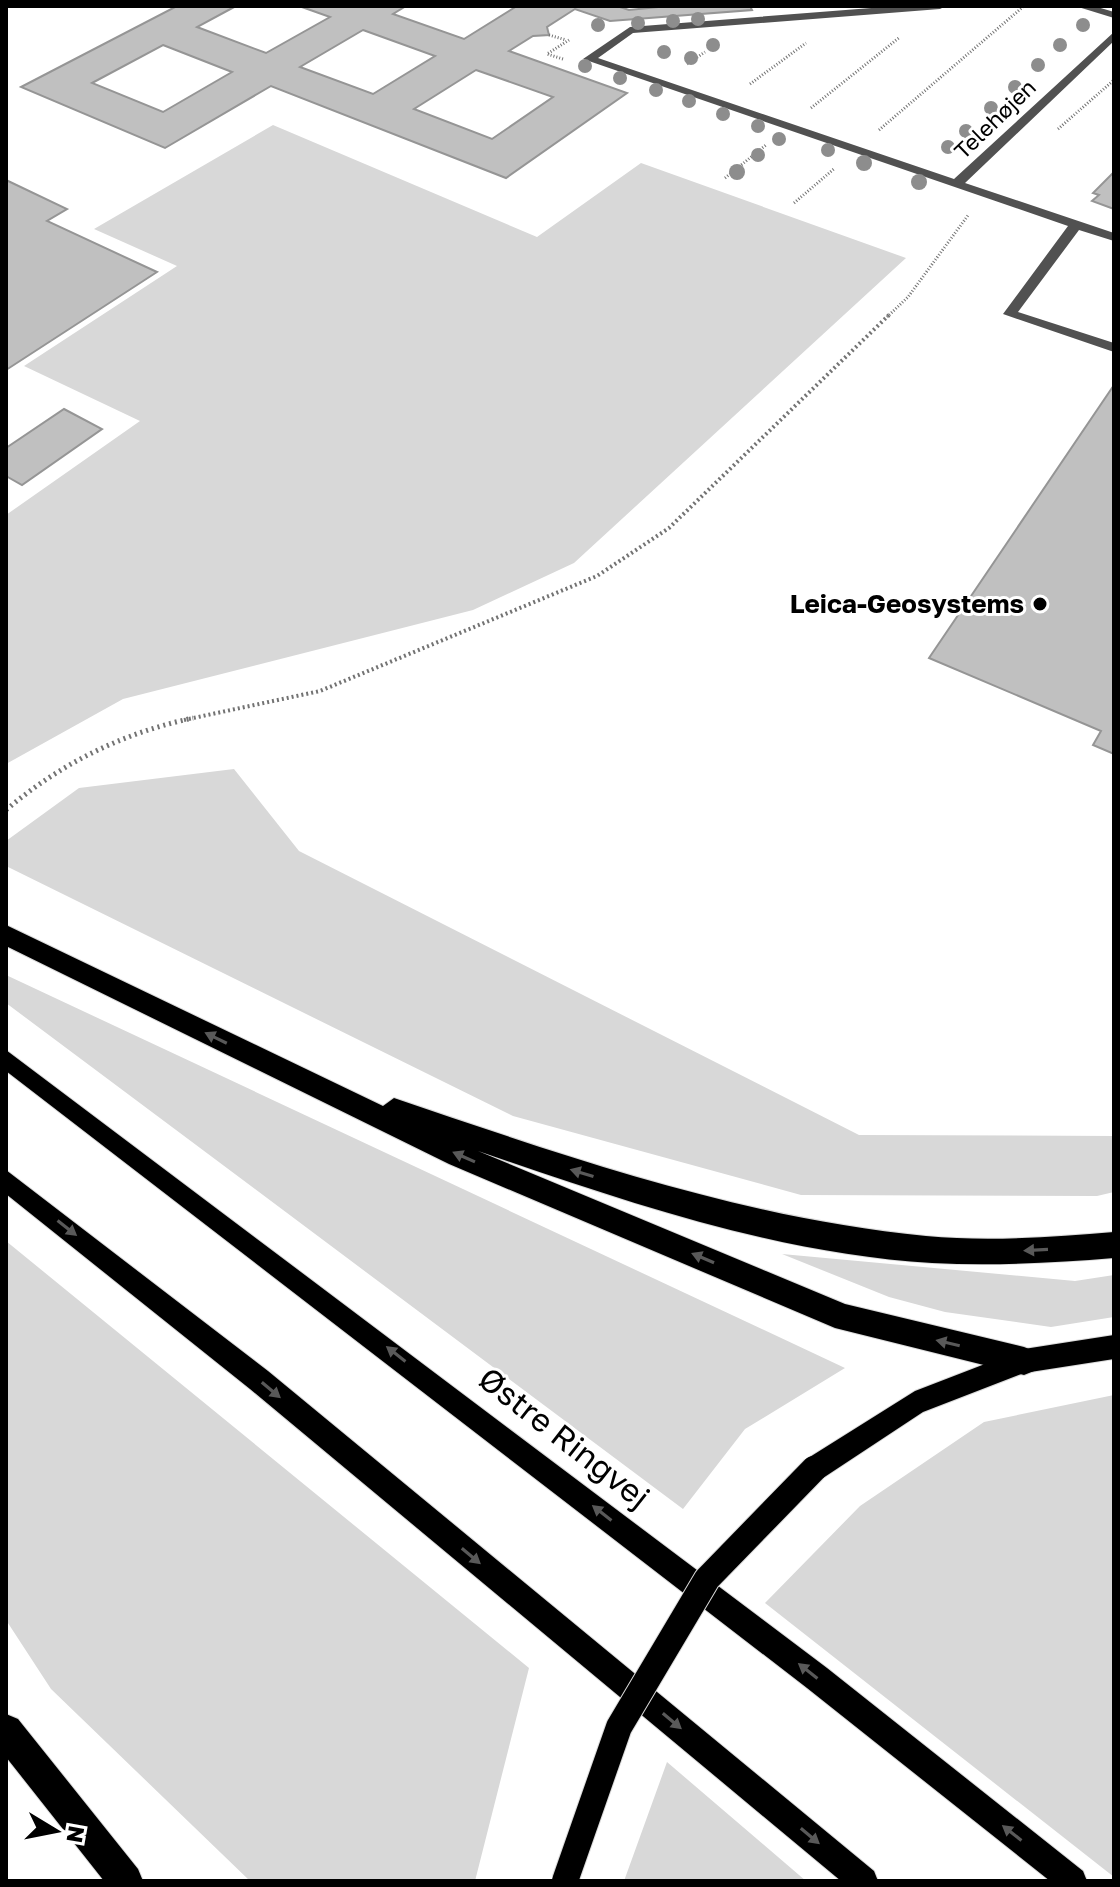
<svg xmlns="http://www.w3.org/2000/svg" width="1120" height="1887" font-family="'Golos Text',sans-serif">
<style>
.green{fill:#d8d8d8}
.building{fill:#c0c0c0;stroke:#959595;stroke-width:2;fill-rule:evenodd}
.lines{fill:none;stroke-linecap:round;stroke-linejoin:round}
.major-casing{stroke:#dbdbdb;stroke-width:2}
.highway-casing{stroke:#dbdbdb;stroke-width:2}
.path-far2{stroke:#737373;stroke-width:3;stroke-dasharray:1 2;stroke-linecap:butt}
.path-far1{stroke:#737373;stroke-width:4;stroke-dasharray:2 3;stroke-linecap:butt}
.path{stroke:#737373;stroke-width:5;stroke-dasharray:2 4;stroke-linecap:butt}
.minor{fill:#515151;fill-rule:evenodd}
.major{fill:#000;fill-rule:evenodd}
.highway{fill:#000;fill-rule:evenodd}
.major-bridge-casing{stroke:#dbdbdb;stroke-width:28;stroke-linecap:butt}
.major-bridge{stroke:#000;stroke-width:26}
.tree{fill:#8d8d8d}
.oneway{fill:#595959}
.poi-dot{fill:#000;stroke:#fff;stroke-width:3}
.labels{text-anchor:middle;stroke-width:6;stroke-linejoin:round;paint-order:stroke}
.far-street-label{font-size:22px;fill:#000;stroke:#fff}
.poi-label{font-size:26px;font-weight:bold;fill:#000;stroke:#fff;text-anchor:end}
.near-street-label{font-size:32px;fill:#000;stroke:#fff}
</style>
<rect width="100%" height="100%" fill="#fff"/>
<!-- green -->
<path class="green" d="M 273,125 L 537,237 L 641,163 L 906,258 L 574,563 L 473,610 L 123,699 L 6,764 L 6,515 L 140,421 L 24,366 L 177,266 L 94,229 Z
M 234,769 L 299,851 L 859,1135 L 1114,1136 L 1114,1192 L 1097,1196 L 801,1195 L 513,1116 L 6,866 L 6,841 L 79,788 Z
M 6,975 L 845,1368 L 745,1429 L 683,1509 L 6,1003 Z
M 6,1241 L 529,1668 L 475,1881 L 250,1881 L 51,1689 L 6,1620 Z
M 782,1254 L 1075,1281 L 1114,1275 L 1114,1317 L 1051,1327 L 945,1312 L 889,1297 Z
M 1114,1395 L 1114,1877 L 765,1603 L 860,1506 L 984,1422 Z
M 667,1762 L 806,1881 L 624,1881 Z"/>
<!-- building -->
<path class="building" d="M 177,6 L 236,6 L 197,27 L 266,53 L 330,17 L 299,6 L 406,6 L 393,14 L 464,39 L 517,6 L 617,6 L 629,10 L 668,6 L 750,6 L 752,10 L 610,21 L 575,9 L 547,27 L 549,35 L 533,36 L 509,51 L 627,93 L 506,178 L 271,86 L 165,148 L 21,87 ZM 363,30 L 435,56 L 373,94 L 300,67 ZM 163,45 L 232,72 L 163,112 L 92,83 ZM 476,70 L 553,97 L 492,139 L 414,109 Z
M 1114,172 L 1114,209 L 1092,201 L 1099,195 L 1093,193 Z
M 6,180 L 67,209 L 47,221 L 157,272 L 6,370 Z
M 1114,385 L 1114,754 L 1093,745 L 1101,731 L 929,658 Z
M 64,409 L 102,429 L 22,485 L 6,476 L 6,448 Z"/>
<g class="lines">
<defs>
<path id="major" d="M 6,1050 L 827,1668 L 1083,1871 L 1087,1881 L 1050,1881 L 807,1688 L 6,1071 Z
M 6,1170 L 268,1371 L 874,1871 L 878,1881 L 841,1881 L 250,1389 L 6,1194 Z
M 1114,1335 L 1114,1359 L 1024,1373 L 923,1412 L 823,1478 L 814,1482 L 805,1478 L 801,1469 L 805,1460 L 915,1391 L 1024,1349 Z"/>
<path id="highway" d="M 6,925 L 383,1106 L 394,1098 C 568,1157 742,1218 926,1236 C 989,1242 1052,1237 1114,1232 L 1114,1258 C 1053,1263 993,1266 932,1263 C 777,1254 624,1201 478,1151 L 845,1304 L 1024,1347 L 1034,1351 L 1038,1361 L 1034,1371 L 1024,1375 L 835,1328 L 449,1164 L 6,946 Z
M 6,1714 L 18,1719 L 138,1869 L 143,1881 L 104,1881 L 6,1757 Z"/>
</defs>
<!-- major casing -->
<use href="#major" class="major-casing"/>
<!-- highway casing -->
<use href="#highway" class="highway-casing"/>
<!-- path-far2 -->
<path class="path-far2" d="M 549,35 L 566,40
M 563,59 L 547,54 L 569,40
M 687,64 L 705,52
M 750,84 L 806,43
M 811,108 L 900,37
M 1058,129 L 1114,80
M 879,130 L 1024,6
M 725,178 L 766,145
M 794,203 L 835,168
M 887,317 L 908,297 L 969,214"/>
<!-- path-far1 -->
<path class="path-far1" d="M 184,720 L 320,691 L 597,576 L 669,528 L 889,315"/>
<!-- path -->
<path class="path" d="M 6,810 C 61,763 123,733 193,718"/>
<!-- minor -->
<path class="minor" d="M 897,6 L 946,6 L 940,9 L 633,33 L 598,58 L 954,179 L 1114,32 L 1114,41 L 965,183 L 1114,233 L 1114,241 L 1079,230 L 1018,312 L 1114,343 L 1114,352 L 1003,314 L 1068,226 L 583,59 L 630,27 Z
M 1075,6 L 1094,6 L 1114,12 L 1114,18 Z"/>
<!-- major -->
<use href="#major" class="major"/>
<!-- highway -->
<use href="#highway" class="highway"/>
<defs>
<path id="major-bridge" d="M 565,1881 L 619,1727 L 707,1579 L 814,1469"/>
</defs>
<!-- major-bridge casing -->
<use href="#major-bridge" class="major-bridge-casing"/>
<!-- major-bridge -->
<use href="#major-bridge" class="major-bridge"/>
</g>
<!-- trees -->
<g class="tree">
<circle cx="698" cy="19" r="7"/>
<circle cx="673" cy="21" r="7"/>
<circle cx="638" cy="23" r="7"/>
<circle cx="598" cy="25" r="7"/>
<circle cx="1083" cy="25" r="7"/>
<circle cx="713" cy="45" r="7"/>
<circle cx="1060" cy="45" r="7"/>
<circle cx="664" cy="52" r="7"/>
<circle cx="691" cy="58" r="7"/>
<circle cx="1038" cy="65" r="7"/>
<circle cx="585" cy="66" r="7"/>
<circle cx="620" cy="78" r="7"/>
<circle cx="1015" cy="87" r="7"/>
<circle cx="656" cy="90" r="7"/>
<circle cx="689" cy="101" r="7"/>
<circle cx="991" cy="108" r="7"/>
<circle cx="723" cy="114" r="7"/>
<circle cx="758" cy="126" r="7"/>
<circle cx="966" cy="131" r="7"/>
<circle cx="779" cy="139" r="7"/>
<circle cx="948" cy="147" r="7"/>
<circle cx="828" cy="150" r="7"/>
<circle cx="758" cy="155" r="7"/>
<circle cx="864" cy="163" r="8"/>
<circle cx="737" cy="172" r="8"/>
<circle cx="919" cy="182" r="8"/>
</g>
<!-- one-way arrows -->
<defs><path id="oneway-solid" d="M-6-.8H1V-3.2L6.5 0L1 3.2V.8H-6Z" transform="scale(2)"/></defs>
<g class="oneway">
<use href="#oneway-solid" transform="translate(216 1038) rotate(-154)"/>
<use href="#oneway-solid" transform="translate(464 1157) rotate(-156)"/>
<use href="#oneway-solid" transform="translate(582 1173) rotate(-163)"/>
<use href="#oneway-solid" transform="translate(67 1228) rotate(38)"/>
<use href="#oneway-solid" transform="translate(1036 1250) rotate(177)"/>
<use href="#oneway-solid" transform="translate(703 1258) rotate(-157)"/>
<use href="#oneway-solid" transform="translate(948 1343) rotate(-167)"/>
<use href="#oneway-solid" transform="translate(396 1354) rotate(-142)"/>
<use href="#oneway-solid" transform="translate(271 1390) rotate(40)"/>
<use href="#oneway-solid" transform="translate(602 1513) rotate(-142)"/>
<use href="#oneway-solid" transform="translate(471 1556) rotate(40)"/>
<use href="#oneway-solid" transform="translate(808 1671) rotate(-142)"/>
<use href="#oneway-solid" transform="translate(672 1721) rotate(40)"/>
<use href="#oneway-solid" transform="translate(1012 1833) rotate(-142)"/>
<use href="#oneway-solid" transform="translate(810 1836) rotate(40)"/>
</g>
<!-- markers -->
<circle class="poi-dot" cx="1040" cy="604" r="8"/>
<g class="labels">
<!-- far-street labels -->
<g class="far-street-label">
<text transform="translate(995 119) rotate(-44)" y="8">Telehøjen</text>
</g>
<!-- poi labels -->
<g class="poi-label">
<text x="1024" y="613">Leica-Geosystems</text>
</g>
<!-- near-street labels -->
<g class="near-street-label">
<text transform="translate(564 1438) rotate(38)" y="11">Østre Ringvej</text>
</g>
</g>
<!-- border -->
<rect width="1120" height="1887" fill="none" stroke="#000000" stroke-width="16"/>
<!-- north arrow -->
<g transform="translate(56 1831) rotate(100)" stroke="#ffffff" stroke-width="6" paint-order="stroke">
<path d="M0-6L14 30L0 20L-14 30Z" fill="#000000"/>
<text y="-12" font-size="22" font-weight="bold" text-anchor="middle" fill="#000000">N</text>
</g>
</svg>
